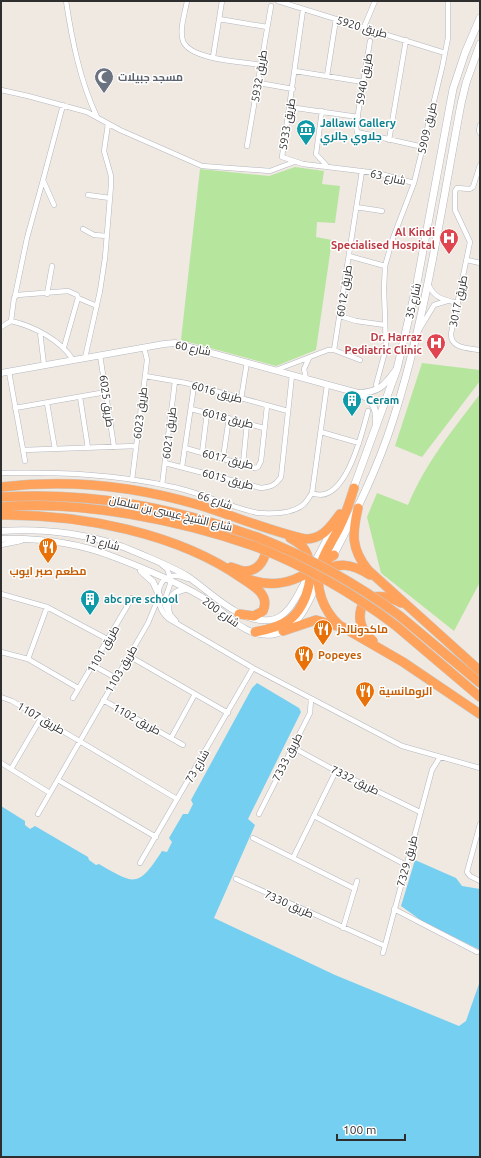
<svg xmlns="http://www.w3.org/2000/svg" width="481" height="1158" font-family="Ubuntu,Cairo,sans-serif">
<style>
.green{fill:#b6e59e}
.water{fill:#75cff0}
.lines{fill:none;stroke-linecap:round;stroke-linejoin:round}
.minor-casing{stroke:#b4b7c1;stroke-width:5.5}
.tertiary-casing{stroke:#b4b7c1;stroke-width:7}
.secondary-casing{stroke:#b4b7c1;stroke-width:8}
.motorway-casing{stroke:#c9c9c9;stroke-width:10}
.minor{stroke:#fff;stroke-width:4.5}
.tertiary{stroke:#fff;stroke-width:6}
.secondary{stroke:#fff;stroke-width:7}
.motorway{stroke:#ffa35c;stroke-width:9}
.motorway-bridge-casing{stroke:#c9c9c9;stroke-width:10;stroke-linecap:butt}
.motorway-bridge{stroke:#ffa35c;stroke-width:9}
.labels{text-anchor:middle;stroke-width:3;stroke-linejoin:round;paint-order:stroke}
.street-label{font-size:11px;fill:#2e2e2e;stroke:#fff}
.worship-label{font-size:11px;font-weight:bold;fill:#5b616d;stroke:#fff;text-anchor:start}
.culture-label{font-size:11px;font-weight:bold;fill:#0d838f;stroke:#fff;text-anchor:start}
.health-label{font-size:11px;font-weight:bold;fill:#be3a42;stroke:#fff;text-anchor:end}
.food-label{font-size:11px;font-weight:bold;fill:#c56008;stroke:#fff;text-anchor:start}
</style>
<rect width="100%" height="100%" fill="#efe9e1"/>
<!-- green -->
<path class="green" d="M 295,167 L 324,171 L 322,184 L 340,186 L 335,223 L 317,222 L 316,237 L 332,240 L 316,350 L 276,366 L 181,340 L 200,169 L 269,176 Z
M 422,363 L 480,370 L 480,381 L 422,457 L 395,446 Z
M 480,394 L 480,582 L 454,631 L 381,573 L 367,517 L 377,493 L 408,505 C 426,462 452,431 480,394 Z"/>
<!-- water -->
<path class="water" d="M 257,683 L 299,708 L 301,712 L 248,819 L 255,825 L 214,918 L 335,975 L 459,1026 L 466,1021 L 480,981 L 480,1157 L 1,1157 L 1,806 L 25,821 L 25,825 L 30,829 L 35,826 L 88,857 L 89,860 L 96,865 L 99,864 C 135,885 138,888 162,851 L 167,852 L 172,842 L 169,838 L 183,814 L 188,814 L 193,804 L 191,800 L 252,688 Z
M 415,860 L 456,878 L 462,886 L 480,889 L 480,950 L 422,921 L 401,906 Z"/>
<g class="lines">
<defs>
<path id="minor" d="M 66,1 C 72,40 80,81 97,117
M 187,1 C 185,13 179,30 183,41 C 190,60 244,62 262,65
M 278,1 L 445,53
M 303,10 L 282,157 L 303,164 L 377,173 L 414,183
M 219,19 L 267,27
M 364,27 L 375,1
M 370,41 L 356,126 L 357,132 L 423,147
M 213,57 L 222,1
M 295,71 L 363,82
M 327,76 L 336,19
M 259,83 L 293,89
M 1,90 L 28,96 L 87,112 L 120,130 L 202,166 L 270,171 L 294,162
M 289,107 L 358,117
M 322,111 L 316,154 L 326,165
M 480,125 L 479,131 L 480,133
M 389,140 L 406,40
M 247,146 L 271,6
M 480,165 L 473,187 L 470,189 L 457,188 L 455,191 L 455,210 L 470,242 L 451,334 C 451,349 468,348 480,350
M 88,195 L 110,198
M 54,205 L 43,180 L 63,105
M 356,207 L 382,211
M 83,229 L 94,235 L 107,236
M 349,256 L 385,266
M 467,260 L 480,263
M 428,283 C 433,298 444,300 458,303
M 47,294 L 52,266
M 15,296 L 27,238 L 43,180
M 340,316 L 356,321 L 385,325
M 11,321 L 14,298 L 17,295 L 68,291 L 77,295 L 78,298 L 97,306
M 1,327 L 11,321 C 33,326 61,340 73,360
M 419,330 L 434,305 L 447,301
M 40,332 L 44,365
M 64,347 L 78,298
M 334,350 L 362,171
M 100,355 L 114,447
M 85,358 L 100,291 L 105,258 L 111,185 L 111,176 L 104,151 L 108,124
M 276,370 L 328,350 L 334,350 L 360,360
M 9,372 L 25,461
M 145,376 L 186,383 L 288,411
M 306,379 L 304,369 L 309,358
M 376,385 L 386,348 L 384,289 L 385,266 L 393,238 L 414,183 L 442,68 L 448,38 L 448,1
M 80,397 L 88,448
M 241,399 L 247,362
M 47,403 L 55,449
M 15,408 L 106,392
M 191,409 L 264,428
M 321,432 L 359,443
M 185,448 L 255,468 L 258,467 L 261,461 L 267,406
M 23,450 L 136,446
M 202,453 L 207,413
M 223,458 L 229,418
M 165,463 L 261,488 C 270,487 275,486 281,477 L 292,375
M 243,464 L 247,423
M 182,467 L 194,386
M 1,473 C 59,472 116,474 173,487 C 202,493 229,507 258,513 C 272,514 293,514 304,504 C 307,501 309,497 312,493 L 327,385
M 132,480 L 147,360 L 144,347
M 162,485 L 175,381
M 312,493 C 345,507 362,433 368,411
M 1,545 L 21,541
M 162,565 L 167,569 L 171,580 C 167,601 156,600 176,621
M 188,579 C 156,564 150,605 169,619 L 253,668 L 402,746 L 480,768
M 1,594 L 47,607 L 109,640
M 1,652 L 28,659 L 78,688
M 129,656 L 228,713
M 28,659 L 47,607
M 94,666 L 116,678
M 1,697 L 12,701 L 177,799
M 73,698 L 132,598
M 103,700 L 183,745
M 171,738 L 195,694
M 292,747 L 336,771 L 420,812
M 1,763 L 50,793
M 11,769 L 41,718
M 58,780 L 156,837
M 38,814 L 148,623 L 158,599
M 259,814 L 310,713 L 311,699
M 314,816 L 406,865
M 480,824 L 467,872 L 470,876 L 480,881
M 253,838 L 355,889
M 293,858 L 336,771
M 140,863 L 253,668
M 236,879 L 385,946
M 394,909 L 477,952
M 343,928 L 357,881
M 383,953 L 432,770 L 440,757"/>
<path id="tertiary" d="M 1,373 L 164,344 L 175,343 L 358,393 C 371,399 377,407 376,422
M 359,393 C 379,392 384,386 395,371
M 1,531 C 46,528 96,534 138,553 C 154,560 172,567 187,576 C 211,592 240,624 270,620 C 290,618 299,591 308,576
M 1,539 C 39,538 78,543 114,557 C 143,568 175,581 202,597 C 225,611 245,640 275,634 C 299,629 309,602 318,582
M 141,571 L 153,582 L 159,595
M 169,613 C 166,601 172,592 185,589"/>
<path id="secondary" d="M 352,492 L 397,369 L 417,283 L 453,89 L 465,53 L 480,18
M 332,558 C 355,514 378,468 393,420 C 426,317 441,210 461,104 L 466,83 L 480,44
M 313,566 L 335,524"/>
<path id="motorway" d="M 1,487 C 67,479 135,486 199,505 C 234,516 269,531 305,539 C 323,539 330,527 340,514
M 354,488 C 350,501 346,514 340,526 C 334,539 323,553 320,567 C 314,588 324,611 339,625 L 403,662 L 480,714
M 1,497 C 94,492 169,507 257,537
M 1,507 C 81,500 179,520 254,546
M 358,508 C 352,534 351,549 368,570 L 480,671
M 1,515 C 80,514 178,533 243,579 C 255,587 270,595 263,611 L 254,616 L 239,614
M 231,567 C 235,568 240,571 244,571 C 259,572 268,557 265,544
M 321,573 C 338,561 352,564 370,575
M 248,579 C 281,592 309,575 334,555
M 400,616 L 480,683
M 395,625 L 480,697
M 283,631 L 316,620 L 337,626
M 255,632 C 266,630 279,627 289,620 C 308,607 318,566 303,547 C 299,543 295,541 290,538
M 373,641 C 360,630 356,617 364,601 C 375,593 391,597 401,603"/>
</defs>
<!-- minor casing -->
<use href="#minor" class="minor-casing"/>
<!-- tertiary casing -->
<use href="#tertiary" class="tertiary-casing"/>
<!-- secondary casing -->
<use href="#secondary" class="secondary-casing"/>
<!-- motorway casing -->
<use href="#motorway" class="motorway-casing"/>
<!-- minor -->
<use href="#minor" class="minor"/>
<!-- tertiary -->
<use href="#tertiary" class="tertiary"/>
<!-- secondary -->
<use href="#secondary" class="secondary"/>
<!-- motorway -->
<use href="#motorway" class="motorway"/>
<defs>
<path id="motorway-bridge" d="M 257,537 C 308,557 356,583 400,616
M 254,546 C 305,566 351,592 395,625"/>
</defs>
<!-- motorway-bridge casing -->
<use href="#motorway-bridge" class="motorway-bridge-casing"/>
<!-- motorway-bridge -->
<use href="#motorway-bridge" class="motorway-bridge"/>
</g>
<!-- icons -->
<defs>
<symbol id="mosque-pin" viewBox="-11 -11 22 30"><path d="M0 17L-7.5 6A9.5 9.5 0 1 1 7.5 6Z" fill="#6b7280" stroke="#fff"/><path d="M3.5-4.9A6 6 0 1 0 3.5 4.9A5 5 0 1 1 3.5-4.9Z" fill="#fff"/></symbol>
<symbol id="museum-pin" viewBox="-11 -11 22 30"><path d="M0 17L-7.5 6A9.5 9.5 0 1 1 7.5 6Z" fill="#0f9aa8" stroke="#fff"/><path d="M0-6L6-3V-2H-6V-3ZM-5-1h2V3h-2ZM-1-1h2V3h-2ZM3-1h2V3H3ZM-6 4H6V6H-6Z" fill="#fff"/></symbol>
<symbol id="hospital-pin" viewBox="-11 -11 22 30"><path d="M0 17L-7.5 6A9.5 9.5 0 1 1 7.5 6Z" fill="#e0444e" stroke="#fff"/><path d="M-5-5h3v3.5h4V-5h3V5h-3V1.5h-4V5h-3Z" fill="#fff"/></symbol>
<symbol id="building-pin" viewBox="-11 -11 22 30"><path d="M0 17L-7.5 6A9.5 9.5 0 1 1 7.5 6Z" fill="#0f9aa8" stroke="#fff"/><path d="M-4-6H4V6H1V3H-1V6H-4ZM-2.5-4.3h1.7v1.8h-1.7ZM.8-4.3h1.7v1.8H.8ZM-2.5-1h1.7V.8h-1.7ZM.8-1h1.7V.8H.8Z" fill="#fff"/></symbol>
<symbol id="restaurant-pin" viewBox="-11 -11 22 30"><path d="M0 17L-7.5 6A9.5 9.5 0 1 1 7.5 6Z" fill="#e8710a" stroke="#fff"/><path d="M-5-6h1v4h1v-4h1v4h1v-4h1v5L-1.5 .5V6h-2V.5L-5-1ZM5-6V6H3V1.5H1.5Q1.5-4 5-6Z" fill="#fff"/></symbol>
</defs>
<g fill-rule="evenodd">
<use href="#mosque-pin" x="93" y="66" width="22" height="30"/>
<use href="#museum-pin" x="295" y="118" width="22" height="30"/>
<use href="#hospital-pin" x="438" y="227" width="22" height="30"/>
<use href="#hospital-pin" x="425" y="332" width="22" height="30"/>
<use href="#building-pin" x="341" y="389" width="22" height="30"/>
<use href="#restaurant-pin" x="37" y="536" width="22" height="30"/>
<use href="#building-pin" x="79" y="588" width="22" height="30"/>
<use href="#restaurant-pin" x="312" y="618" width="22" height="30"/>
<use href="#restaurant-pin" x="293" y="644" width="22" height="30"/>
<use href="#restaurant-pin" x="354" y="680" width="22" height="30"/>
</g>
<g class="labels">
<!-- street labels -->
<g class="street-label">
<text transform="translate(362 27) rotate(16)" y="4">طريق 5920</text>
<text transform="translate(259 76) rotate(-81)" y="4">طريق 5932</text>
<text transform="translate(364 79) rotate(-80)" y="4">طريق 5940</text>
<text transform="translate(287 124) rotate(-80)" y="4">طريق 5933</text>
<text transform="translate(427 128) rotate(-77)" y="4">طريق 5909</text>
<text transform="translate(388 177) rotate(13)" y="4">شارع 63</text>
<text transform="translate(344 291) rotate(-81)" y="4">طريق 6012</text>
<text transform="translate(413 301) rotate(-77)" y="4">شارع 35</text>
<text transform="translate(458 301) rotate(-78)" y="4">طريق 3017</text>
<text transform="translate(193 348) rotate(12)" y="4">شارع 60</text>
<text transform="translate(217 392) rotate(16)" y="4">طريق 6016</text>
<text transform="translate(107 401) rotate(82)" y="4">طريق 6025</text>
<text transform="translate(140 413) rotate(-83)" y="4">طريق 6023</text>
<text transform="translate(228 418) rotate(14)" y="4">طريق 6018</text>
<text transform="translate(169 433) rotate(-83)" y="4">طريق 6021</text>
<text transform="translate(228 459) rotate(14)" y="4">طريق 6017</text>
<text transform="translate(228 479) rotate(15)" y="4">طريق 6015</text>
<text transform="translate(215 500) rotate(19)" y="4">شارع 66</text>
<text transform="translate(171 513) rotate(13)" y="4">شارع الشيخ عيسى بن سلمان</text>
<text transform="translate(102 542) rotate(15)" y="4">شارع 13</text>
<text transform="translate(221 612) rotate(36)" y="4">شارع 200</text>
<text transform="translate(103 649) rotate(-60)" y="4">طريق 1101</text>
<text transform="translate(121 669) rotate(-60)" y="4">طريق 1103</text>
<text transform="translate(41 718) rotate(30)" y="4">طريق 1107</text>
<text transform="translate(137 719) rotate(29)" y="4">طريق 1102</text>
<text transform="translate(287 757) rotate(-63)" y="4">طريق 7333</text>
<text transform="translate(197 766) rotate(-60)" y="4">شارع 73</text>
<text transform="translate(355 780) rotate(26)" y="4">طريق 7332</text>
<text transform="translate(407 861) rotate(-75)" y="4">طريق 7329</text>
<text transform="translate(289 904) rotate(24)" y="4">طريق 7330</text>
</g>
<!-- worship labels -->
<g class="worship-label">
<text x="118" y="81">مسجد جبيلات</text>
</g>
<!-- culture labels -->
<g class="culture-label">
<text x="320" y="127">Jallawi Gallery<tspan x="320" dy="13">جلاوي جالري</tspan></text>
<text x="366" y="404">Ceram</text>
<text x="104" y="603">abc pre school</text>
</g>
<!-- health labels -->
<g class="health-label">
<text x="435" y="236">Al Kindi<tspan x="435" dy="13">Specialised Hospital</tspan></text>
<text x="422" y="341">Dr. Harraz<tspan x="422" dy="13">Pediatric Clinic</tspan></text>
</g>
<!-- food labels -->
<g class="food-label">
<text x="48" y="575" text-anchor="middle">مطعم صبر ايوب</text>
<text x="337" y="633">ماكدونالدز</text>
<text x="318" y="659">Popeyes</text>
<text x="379" y="695">الرومانسية</text>
</g>
</g>
<!-- border -->
<rect width="481" height="1158" fill="none" stroke="#2e2e2e" stroke-width="4"/>
<!-- scale -->
<path d="M337 1134v6h68v-6" fill="none" stroke="#2e2e2e" stroke-width="2"/>
<text x="343" y="1134" font-size="12" fill="#2e2e2e" stroke="#ffffff" stroke-width="3" paint-order="stroke">100 m</text>
</svg>
